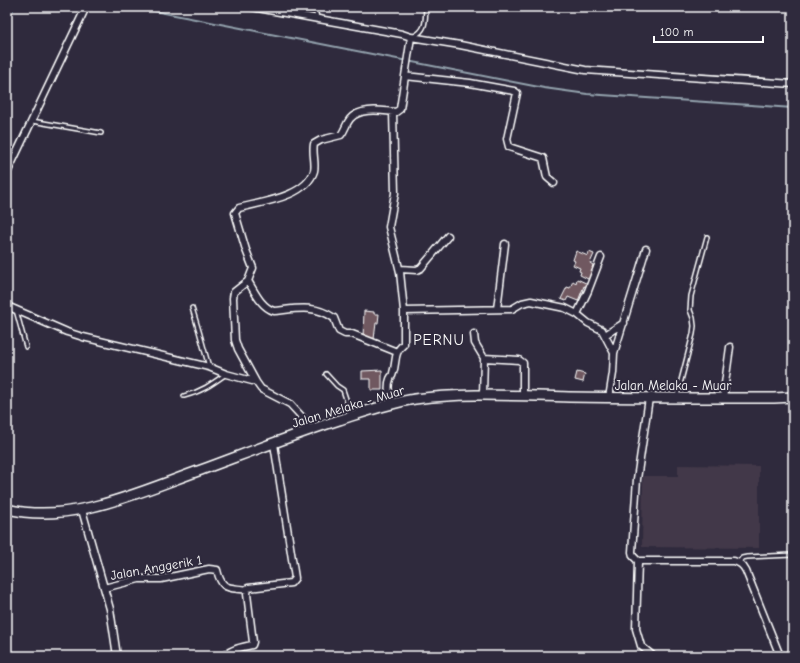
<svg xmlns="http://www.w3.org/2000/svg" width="800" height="663" font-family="'Comic Neue',sans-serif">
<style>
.built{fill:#423848}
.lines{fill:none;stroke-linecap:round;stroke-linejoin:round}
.stream{stroke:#94a3ae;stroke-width:2}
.river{stroke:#4d6578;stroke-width:13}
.building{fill:#705960;stroke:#fff}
.service-casing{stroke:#fff;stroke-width:6}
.minor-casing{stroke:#fff;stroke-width:9}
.primary-casing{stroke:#fff;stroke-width:12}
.service{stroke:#2f2a3d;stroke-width:3}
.minor{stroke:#2f2a3d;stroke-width:6}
.primary{stroke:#2f2a3d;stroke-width:9}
.labels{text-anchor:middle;stroke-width:4;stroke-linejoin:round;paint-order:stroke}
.street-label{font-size:13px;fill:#fff;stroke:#2f2a3d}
.quarter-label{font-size:15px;letter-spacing:1px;fill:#fff;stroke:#2f2a3d}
</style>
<rect width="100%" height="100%" fill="#2f2a3d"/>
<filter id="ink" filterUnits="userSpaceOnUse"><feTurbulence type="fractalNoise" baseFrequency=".025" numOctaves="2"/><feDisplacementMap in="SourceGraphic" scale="8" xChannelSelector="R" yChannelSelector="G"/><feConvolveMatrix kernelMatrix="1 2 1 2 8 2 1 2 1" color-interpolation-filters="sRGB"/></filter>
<g filter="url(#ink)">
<!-- built -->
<path class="built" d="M 678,465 L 759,466 L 759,548 L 642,547 L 643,476 L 678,476 Z"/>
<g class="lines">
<!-- stream -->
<path class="stream" d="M 134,7 L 544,88 L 587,94 L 793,108"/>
<!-- river -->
<path class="river" d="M 7,9 L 8,7"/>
</g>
<!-- building -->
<path class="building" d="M 576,251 L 588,256 L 589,252 L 594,254 L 590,263 L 593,265 L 592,268 L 595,269 L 590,280 L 580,275 L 581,272 L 579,271 L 580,268 L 573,265 L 575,261 L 573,260 Z
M 577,279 L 588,284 L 586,287 L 584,286 L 578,301 L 568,297 L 566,301 L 561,299 L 567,287 L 570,288 L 573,281 L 576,283 Z
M 364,311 L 374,312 L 374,314 L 379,314 L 378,323 L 376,323 L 374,339 L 363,338 Z
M 382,370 L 382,390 L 371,390 L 371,379 L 362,379 L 362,371 Z
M 577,372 L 585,374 L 583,382 L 575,380 Z"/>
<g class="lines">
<defs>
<path id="service" d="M 315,7 L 317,19
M 414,36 C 427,30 425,20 426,7
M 32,121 L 101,133
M 192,308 L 199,331 L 209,367
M 16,310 L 26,347
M 326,374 L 337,386 L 343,390 L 351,414
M 184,396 C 201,392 212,384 226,374
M 677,396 L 693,334 L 694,326 L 693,318 L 690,310 L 691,296 L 707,237
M 739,562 L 742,558 L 747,557 L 793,555"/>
<path id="minor" d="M 252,7 L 402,34 L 411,37 L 460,45 L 585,70 L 793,84
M 405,76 L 470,83 L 514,91 L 517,93 L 507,139 L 509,147 L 543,158 L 547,177 L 554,183
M 7,173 L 86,7
M 400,269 L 417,270 L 421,268 L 448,236
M 248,281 C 255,292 261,307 274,311 C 296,309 314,304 334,318 L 339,331 L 345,334 L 352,334 L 397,352
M 7,306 L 67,332 L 83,337 L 209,367 L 226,374 L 256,382
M 497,309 L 505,244
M 404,311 L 512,309 L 522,303 L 531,301 L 565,308 L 577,314 L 588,323 L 602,330 L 614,353 L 613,373 L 609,398
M 577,314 L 588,291 L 601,257
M 474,334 L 475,343 L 484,358
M 605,335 L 624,323
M 614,353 L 646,249
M 483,395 L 484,358 L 519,360 L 523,363 L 523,396
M 649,398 L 637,479 L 632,552 L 633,556 L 638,561 L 734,561 C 740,563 743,565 746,571 L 780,656
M 723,398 L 730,347
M 391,404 C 389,396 387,386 390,379 C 392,374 392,378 393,373 C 397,361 393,353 404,344 L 404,311 L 400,272 L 389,227 L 395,193 L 393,112
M 309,430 L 302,417 L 290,404 L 261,389 L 256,382 L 238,349 L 235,340 L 233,298 L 234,292 L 248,281 L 253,268 L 246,250 L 235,213 L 239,208 C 262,202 306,197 314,171 C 316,163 312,153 314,144 L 321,140 L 341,135 C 345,130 346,124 350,119 C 360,107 382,111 396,112 L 400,109 L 411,37
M 82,510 L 110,609 L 117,656
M 638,561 L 636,629 L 641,646 L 653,656
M 104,588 L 139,579 L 161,579 L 209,569 L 217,570 C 222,591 228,587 247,590
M 224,656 C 232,649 242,647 252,645 L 253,642 L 247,594 L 248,588 L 291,583 L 295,578 L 274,444"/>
<path id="primary" d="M 7,509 C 72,525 141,491 201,470 C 247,453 293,435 339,420 C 364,412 389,403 415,399 C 466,392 518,396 569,397 C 637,398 706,398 774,398 L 793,397"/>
</defs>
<!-- service casing -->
<use href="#service" class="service-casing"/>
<!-- minor casing -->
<use href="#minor" class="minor-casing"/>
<!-- primary casing -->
<use href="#primary" class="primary-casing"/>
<!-- service -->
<use href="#service" class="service"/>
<!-- minor -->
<use href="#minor" class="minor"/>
<!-- primary -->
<use href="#primary" class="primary"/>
</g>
</g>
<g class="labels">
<!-- street labels -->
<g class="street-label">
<text x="673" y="390">Jalan Melaka - Muar</text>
<text transform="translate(348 406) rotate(-17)" y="5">Jalan Melaka - Muar</text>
<text transform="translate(156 567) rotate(-10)" y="5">Jalan Anggerik 1</text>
</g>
<!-- quarter labels -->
<g class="quarter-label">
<text x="439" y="345">PERNU</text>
</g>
</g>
<!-- margin -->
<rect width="800" height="663" fill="none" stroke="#2f2a3d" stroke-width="24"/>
<rect x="12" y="12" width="776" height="639" fill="none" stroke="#fff" stroke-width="1.5" filter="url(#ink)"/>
<!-- scale -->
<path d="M654 36v6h109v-6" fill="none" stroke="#ffffff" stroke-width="2"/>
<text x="660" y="36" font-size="12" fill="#ffffff" stroke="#2f2a3d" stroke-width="3" paint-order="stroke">100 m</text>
</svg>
